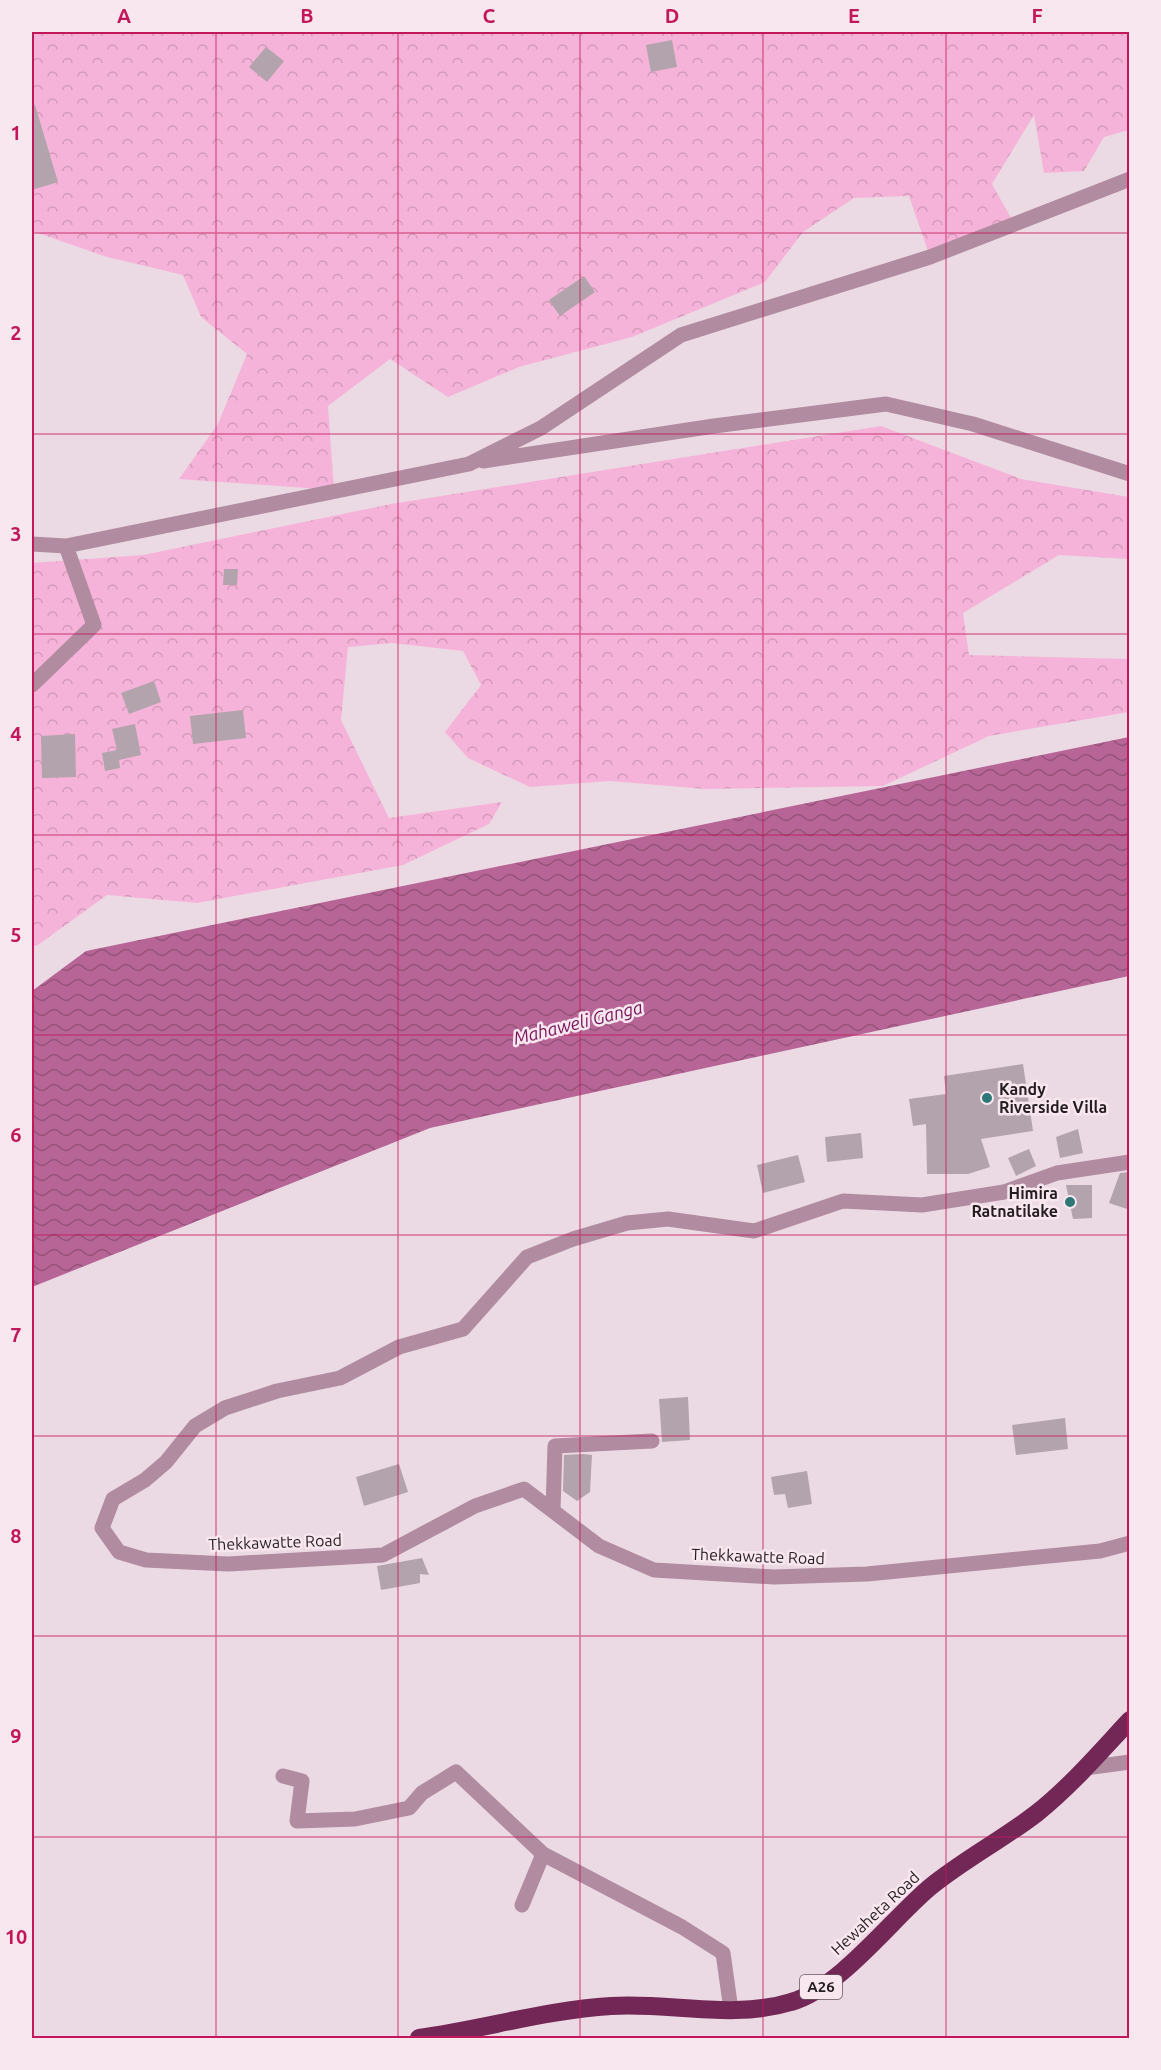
<svg xmlns="http://www.w3.org/2000/svg" width="1161" height="2070" font-family="Ubuntu,sans-serif">
<style>
.forest{fill:url(#forest-crowns)}
.water{fill:url(#water-waves)}
.building{fill:#b3a3ac}
.lines{fill:none;stroke-linecap:round;stroke-linejoin:round}
.minor{stroke:#b18ba0;stroke-width:15}
.highway{stroke:#732757;stroke-width:18}
.grid{fill:none;stroke:#c2185b;stroke-width:1.5;stroke-opacity:0.55}
.poi-dot{fill:#2d7776;stroke:#f9e7f0;stroke-width:2}
.labels{text-anchor:middle;stroke-width:5;stroke-linejoin:round;paint-order:stroke}
.shield{fill:#f9e7f0;stroke:#645a5f;stroke-width:1.5}
.shield-label{font-size:15px;font-weight:bold;fill:#241e21}
.poi-label{font-size:16px;font-weight:bold;fill:#241e21;stroke:#f9e7f0;text-anchor:start}
.street-label{font-size:16px;fill:#241e21;stroke:#f9e7f0}
.water-label{font-size:18px;font-style:italic;fill:#791359;stroke:#f9e7f0}
.neatline{fill:none;stroke:#c2185b;stroke-width:2}
.grid-label{font-size:20px;text-anchor:middle;font-weight:bold;fill:#c2185b}
</style>
<defs>
<pattern id="forest-crowns" width="20" height="18" patternUnits="userSpaceOnUse" patternTransform="scale(1.5)"><rect width="20" height="18" fill="#f6b3d9"/><path d="M2 6a3 3 0 1 1 6 0M12 15a3 3 0 1 1 6 0" fill="none" stroke="#d39aba"/></pattern>
<pattern id="water-waves" width="16" height="10" patternUnits="userSpaceOnUse" patternTransform="scale(1.5)"><rect width="16" height="10" fill="#b76596"/><path d="M0 5q4-4 8 0t8 0" fill="none" stroke="#95537a"/></pattern>
</defs>
<rect width="100%" height="100%" fill="#ebdae3"/>
<!-- forest -->
<path class="forest" d="M 32,32 L 1129,32 L 1129,130 L 1104,137 L 1084,171 L 1044,173 L 1034,115 L 992,184 L 1015,225 L 930,257 L 909,196 L 854,198 L 803,232 L 765,282 L 632,337 L 519,367 L 448,397 L 390,359 L 328,406 L 334,490 L 179,479 L 218,424 L 247,354 L 201,317 L 183,275 L 107,257 L 32,231 Z
M 881,426 L 1021,479 L 1129,497 L 1129,559 L 1059,555 L 963,613 L 969,655 L 1129,659 L 1129,712 L 989,736 L 883,786 L 705,789 L 610,781 L 530,787 L 468,758 L 445,732 L 481,685 L 463,651 L 392,643 L 348,647 L 341,720 L 389,818 L 502,802 L 489,824 L 403,865 L 197,903 L 107,895 L 38,945 L 32,947 L 32,563 L 143,555 L 391,504 Z"/>
<!-- water -->
<path class="water" d="M 1129,737 L 1129,976 L 430,1128 L 32,1287 L 32,991 L 86,951 Z"/>
<!-- building -->
<path class="building" d="M 672,40 L 677,67 L 651,72 L 646,45 Z
M 266,47 L 284,61 L 267,82 L 249,67 Z
M 32,105 L 35,105 L 58,182 L 32,190 Z
M 584,276 L 595,292 L 560,316 L 549,300 Z
M 224,569 L 238,569 L 237,585 L 223,585 Z
M 154,681 L 161,702 L 129,714 L 121,693 Z
M 243,710 L 246,738 L 193,744 L 190,716 Z
M 135,724 L 141,755 L 119,760 L 120,768 L 105,771 L 102,753 L 117,750 L 112,729 Z
M 75,734 L 76,777 L 42,778 L 41,736 Z
M 1023,1064 L 1033,1131 L 981,1139 L 990,1167 L 968,1174 L 927,1174 L 926,1124 L 913,1126 L 909,1099 L 946,1094 L 944,1076 Z
M 1078,1129 L 1083,1153 L 1060,1158 L 1056,1137 Z
M 861,1133 L 863,1158 L 827,1162 L 825,1137 Z
M 1029,1149 L 1036,1166 L 1016,1176 L 1008,1158 Z
M 798,1155 L 805,1182 L 763,1193 L 757,1165 Z
M 1130,1172 L 1130,1210 L 1109,1203 L 1120,1173 Z
M 1066,1185 L 1092,1185 L 1092,1218 L 1073,1219 Z
M 688,1397 L 690,1440 L 662,1442 L 659,1399 Z
M 1065,1418 L 1068,1449 L 1016,1455 L 1012,1425 Z
M 583,1454 L 592,1455 L 590,1492 L 577,1501 L 563,1491 L 564,1455 Z
M 399,1464 L 408,1492 L 364,1506 L 356,1477 Z
M 807,1471 L 812,1504 L 788,1508 L 785,1494 L 774,1495 L 771,1477 Z
M 422,1558 L 429,1575 L 420,1574 L 420,1583 L 381,1590 L 377,1566 Z"/>
<g class="lines">
<!-- minor -->
<path class="minor" d="M 483,461 L 714,426 L 886,404 L 973,424 L 1130,474
M 32,544 L 66,546 L 469,464 L 541,428 L 681,335 L 930,257 L 1130,179
M 32,685 L 94,625 L 66,546
M 1130,1162 L 1057,1173 L 1004,1192 L 922,1205 L 843,1201 L 754,1231 L 668,1219 L 627,1223 L 573,1239 L 527,1257 L 463,1329 L 399,1347 L 340,1378 L 277,1391 L 225,1408 L 195,1426 L 166,1462 L 145,1480 L 113,1499 L 102,1528 L 119,1552 L 146,1560 L 228,1564 L 383,1555 L 475,1506 L 524,1489 L 599,1546 L 654,1570 L 774,1577 L 867,1574 L 1100,1551 L 1130,1543
M 553,1510 L 555,1446 L 652,1441
M 1085,1768 L 1130,1762
M 283,1776 L 302,1781 L 297,1821 L 355,1819 L 409,1808 L 422,1793 L 456,1772 L 543,1854 L 682,1927 L 723,1953 L 731,2010
M 522,1905 L 543,1854"/>
<!-- highway -->
<path class="highway" d="M 419,2038 C 484,2029 546,2010 611,2006 C 670,2002 733,2020 791,2002 C 840,1988 890,1921 929,1888 C 963,1860 1002,1840 1037,1813 C 1071,1786 1100,1752 1130,1720"/>
</g>
<!-- grid -->
<path class="grid" d="M 216,32 L 216,2038M 398,32 L 398,2038M 580,32 L 580,2038M 763,32 L 763,2038M 946,32 L 946,2038M 32,233 L 1130,233M 32,434 L 1130,434M 32,634 L 1130,634M 32,835 L 1130,835M 32,1035 L 1130,1035M 32,1235 L 1130,1235M 32,1436 L 1130,1436M 32,1636 L 1130,1636M 32,1837 L 1130,1837"/>
<!-- markers -->
<g class="poi-dot">
<circle cx="987" cy="1098" r="6"/>
<circle cx="1070" cy="1202" r="6"/>
</g>
<g class="labels">
<!-- shield labels -->
<rect class="shield" x="800" y="1975" width="42" height="24" rx="4.5"/>
<g class="shield-label">
<text x="821" y="1992">A26</text>
</g>
<!-- poi labels -->
<g class="poi-label">
<text x="999" y="1095">Kandy<tspan x="999" dy="18">Riverside Villa</tspan></text>
<text x="1058" y="1199" text-anchor="end">Himira<tspan x="1058" dy="18">Ratnatilake</tspan></text>
</g>
<!-- street labels -->
<g class="street-label">
<text transform="translate(275 1542) rotate(-2)" y="6">Thekkawatte Road</text>
<text transform="translate(758 1556) rotate(2)" y="6">Thekkawatte Road</text>
<text transform="translate(875 1913) rotate(-43)" y="6">Hewaheta Road</text>
</g>
<!-- water labels -->
<g class="water-label">
<text transform="translate(578 1023) rotate(-14)" y="6">Mahaweli Ganga</text>
</g>
</g>
<!-- border -->
<rect width="1161" height="2070" fill="none" stroke="#f9e7f0" stroke-width="66"/>
<rect x="33" y="33" width="1095" height="2004" class="neatline"/>
<g class="grid-label">
<text x="124" y="23">A</text>
<text x="307" y="23">B</text>
<text x="489" y="23">C</text>
<text x="672" y="23">D</text>
<text x="854" y="23">E</text>
<text x="1037" y="23">F</text>
<text x="16" y="140">1</text>
<text x="16" y="340">2</text>
<text x="16" y="541">3</text>
<text x="16" y="741">4</text>
<text x="16" y="942">5</text>
<text x="16" y="1142">6</text>
<text x="16" y="1342">7</text>
<text x="16" y="1543">8</text>
<text x="16" y="1743">9</text>
<text x="16" y="1944">10</text>
</g>
</svg>
